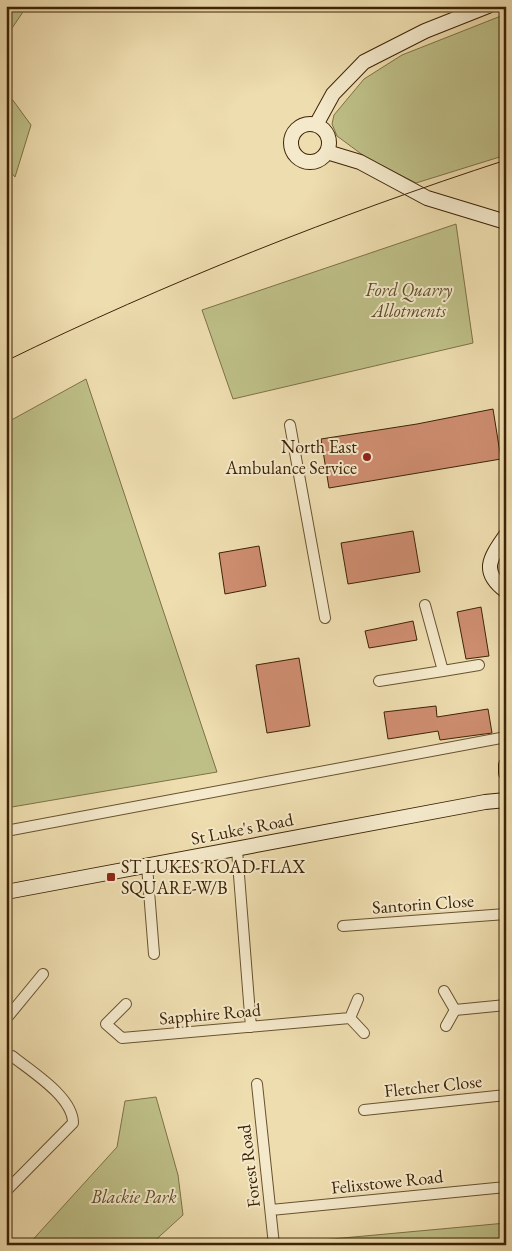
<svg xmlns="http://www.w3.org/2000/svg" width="512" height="1251" font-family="'EB Garamond',serif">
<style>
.green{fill:#bebf87;stroke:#7e7146}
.building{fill:#cf8e71;stroke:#3d2305}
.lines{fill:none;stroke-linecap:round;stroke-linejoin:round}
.street-casing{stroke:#695230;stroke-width:12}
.secondary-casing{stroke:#3d2305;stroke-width:16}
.street{stroke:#f4e9cb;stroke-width:10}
.secondary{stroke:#f4e9cb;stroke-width:14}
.tram{stroke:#3d2305;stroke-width:1}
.poi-dot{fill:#8f2418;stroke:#f4e9cb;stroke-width:2}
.labels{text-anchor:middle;stroke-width:4;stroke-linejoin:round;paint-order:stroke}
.park-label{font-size:18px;font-style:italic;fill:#5d4a26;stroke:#f4e9cb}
.poi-label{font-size:18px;fill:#3d2305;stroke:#f4e9cb;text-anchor:end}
.street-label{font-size:18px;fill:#3d2305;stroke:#f4e9cb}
</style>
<rect width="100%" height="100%" fill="#eeddaf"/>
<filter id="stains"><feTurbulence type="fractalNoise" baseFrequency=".004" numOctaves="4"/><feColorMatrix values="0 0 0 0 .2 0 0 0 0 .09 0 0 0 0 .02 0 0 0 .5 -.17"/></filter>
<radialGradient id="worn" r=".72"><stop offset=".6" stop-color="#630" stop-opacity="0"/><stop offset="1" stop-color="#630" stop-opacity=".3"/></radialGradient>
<!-- green -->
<path class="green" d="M 6,6 L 27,6 L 6,37 Z
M 506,14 L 506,155 L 416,183 L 364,156 L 337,136 L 332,124 L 334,115 L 364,79 L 402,55 Z
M 12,99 L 31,125 L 15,177 L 6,167 L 6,100 Z
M 456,224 L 473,343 L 233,399 L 202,310 Z
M 86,379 L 217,772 L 6,808 L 6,423 Z
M 156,1097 L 178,1175 L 183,1215 L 150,1245 L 28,1245 L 117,1147 L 125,1101 Z
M 506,1223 L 506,1245 L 310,1245 L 310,1241 Z"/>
<!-- building -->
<path class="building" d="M 493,409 L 501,459 L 329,488 L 321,439 L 417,424 Z
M 413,531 L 420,572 L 348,584 L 341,543 Z
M 259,546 L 266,586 L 225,594 L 219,553 Z
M 481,607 L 489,656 L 466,659 L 457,612 Z
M 413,621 L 417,640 L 369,648 L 365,631 Z
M 299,658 L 310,726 L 267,733 L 256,665 Z
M 436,706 L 437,717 L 488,709 L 492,733 L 440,740 L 438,731 L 388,739 L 384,712 Z"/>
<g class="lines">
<defs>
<path id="street" d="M 290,425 L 325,618
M 425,605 L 443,671 L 479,665
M 379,681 L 443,671
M 6,831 L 506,737
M 237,850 L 251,1027
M 147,866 L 154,954
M 343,926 L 506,914
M 444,991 L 455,1010 L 446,1026
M 358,999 L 350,1018 L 364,1033
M 126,1004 L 106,1024 L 122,1038 L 350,1018
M 455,1010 L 506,1005
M 6,1019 L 43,974
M 6,1056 L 12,1056 C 32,1072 73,1097 73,1123 L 6,1191
M 257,1084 L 274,1245
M 364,1110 L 506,1095
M 271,1210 L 506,1187"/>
<path id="secondary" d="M291 143a19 19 0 1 1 38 0a19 19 0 1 1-38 0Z
M 316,125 L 333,94 L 364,62 L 425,31 L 488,6
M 327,152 L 360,162 L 427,198 L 506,222
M 506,535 C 491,557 479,571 506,591
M 506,765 L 506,773
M 6,892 L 485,802 L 506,800"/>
</defs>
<!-- street casing -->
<use href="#street" class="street-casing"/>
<!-- secondary casing -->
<use href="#secondary" class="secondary-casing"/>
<!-- street -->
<use href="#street" class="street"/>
<!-- secondary -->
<use href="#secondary" class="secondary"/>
<!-- tram -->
<path class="tram" d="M 6,361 C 165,283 337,215 506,160"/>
</g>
<!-- markers -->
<g class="poi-dot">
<circle cx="367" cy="457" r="5"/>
<rect x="106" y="872" width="10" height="10" rx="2.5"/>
</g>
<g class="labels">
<!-- park labels -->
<g class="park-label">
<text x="409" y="296">Ford Quarry<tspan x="409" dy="21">Allotments</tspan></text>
<text x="134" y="1203">Blackie Park</text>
</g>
<!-- poi labels -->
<g class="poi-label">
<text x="357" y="453">North East<tspan x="357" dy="21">Ambulance Service</tspan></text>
<text x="121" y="873" text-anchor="start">ST LUKES ROAD-FLAX<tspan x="121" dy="21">SQUARE-W/B</tspan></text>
</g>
<!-- street labels -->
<g class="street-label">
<text transform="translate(242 829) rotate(-11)" y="6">St Luke's Road</text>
<text transform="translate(423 904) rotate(-4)" y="6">Santorin Close</text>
<text transform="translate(210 1014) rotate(-5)" y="6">Sapphire Road</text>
<text transform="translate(433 1086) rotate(-6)" y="6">Fletcher Close</text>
<text transform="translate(249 1166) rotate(-97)" y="6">Forest Road</text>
<text transform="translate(387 1182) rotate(-6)" y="6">Felixstowe Road</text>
</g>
</g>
<!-- margin -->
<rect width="512" height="1251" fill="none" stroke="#eeddaf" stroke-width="25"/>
<rect x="8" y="8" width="497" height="1236" fill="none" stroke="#3d2305" stroke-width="2.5"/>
<rect x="12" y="12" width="487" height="1226" fill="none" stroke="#3d2305"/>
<rect width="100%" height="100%" filter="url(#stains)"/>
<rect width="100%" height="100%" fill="url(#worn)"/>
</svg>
